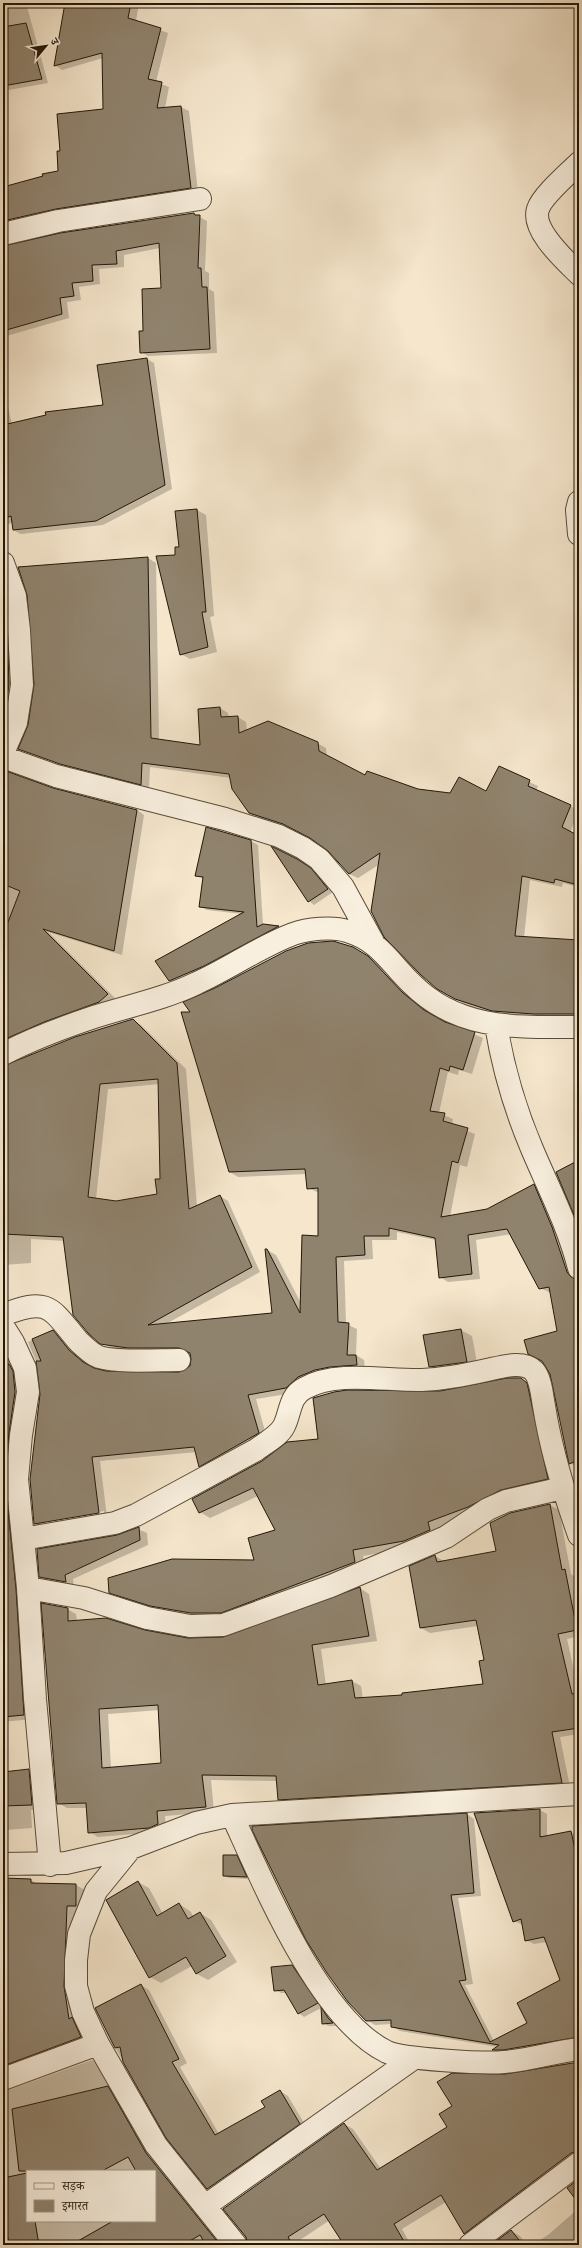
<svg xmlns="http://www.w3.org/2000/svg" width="582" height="2248" font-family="'Libre Bodoni','Noto Serif Devanagari',serif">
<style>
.shadow{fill:#0003;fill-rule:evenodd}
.building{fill:#90836e;stroke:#231808;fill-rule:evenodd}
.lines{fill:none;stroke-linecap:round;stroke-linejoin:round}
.minor-casing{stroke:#584c39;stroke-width:24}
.minor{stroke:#f8efde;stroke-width:22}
</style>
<rect width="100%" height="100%" fill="#f5e6cc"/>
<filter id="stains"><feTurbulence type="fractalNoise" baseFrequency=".005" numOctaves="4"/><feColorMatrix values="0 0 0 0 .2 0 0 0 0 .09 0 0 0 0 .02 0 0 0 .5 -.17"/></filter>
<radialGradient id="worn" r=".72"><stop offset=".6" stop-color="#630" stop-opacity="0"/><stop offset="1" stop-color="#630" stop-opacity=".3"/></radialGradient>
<!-- shadow -->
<path class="shadow" d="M 3,3 L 26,3 L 48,83 L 3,91 Z
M 66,3 L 139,3 L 136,21 L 168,33 L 156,82 L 169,87 L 165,108 L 181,107 L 189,111 L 198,192 L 3,228 L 3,189 L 59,172 L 61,152 L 104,110 L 103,58 L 62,70 L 55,65 Z
M 194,214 L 207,221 L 205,271 L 209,273 L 209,289 L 214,292 L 217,353 L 148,356 L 141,352 L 144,332 L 162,289 L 160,248 L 124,255 L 124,267 L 99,269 L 100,284 L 79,287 L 81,300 L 67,302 L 69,318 L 3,337 L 3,246 Z
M 147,359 L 154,363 L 172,489 L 103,525 L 21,534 L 13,530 L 13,522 L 3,527 L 3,387 L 12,424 L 104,405 Z
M 197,510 L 206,515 L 214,616 L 210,617 L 217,652 L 190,659 L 181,654 L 176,556 Z
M 148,558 L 156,563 L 159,740 L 201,747 L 220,708 L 228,713 L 229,718 L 238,717 L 246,722 L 247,731 L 317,743 L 326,748 L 327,757 L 366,776 L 418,790 L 451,794 L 486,793 L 499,768 L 538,786 L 536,791 L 579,810 L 570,833 L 579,837 L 579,877 L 574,886 L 563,883 L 562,887 L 530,880 L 524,938 L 579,941 L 579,1019 L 522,1018 L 482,1011 L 464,1004 L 438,988 L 380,864 L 358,878 L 349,874 L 329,850 L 314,839 L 292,828 L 258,818 L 249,813 L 231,778 L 150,767 L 149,789 L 69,768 L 20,749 L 29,725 L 35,684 L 28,594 L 19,568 Z
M 3,585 L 17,689 L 3,743 Z
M 3,771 L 51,789 L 137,810 L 144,815 L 122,955 L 48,932 L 115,998 L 106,1006 L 37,1032 L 3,1018 Z
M 251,841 L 258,845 L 263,925 L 278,927 L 284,931 L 177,984 L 170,980 L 242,914 L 207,910 L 200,906 L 204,879 L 196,875 Z
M 302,863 L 316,873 L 333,892 L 314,905 L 309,901 Z
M 327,942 L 362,953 L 377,962 L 412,999 L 432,1016 L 483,1038 L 472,1074 L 459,1070 L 458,1075 L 448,1072 L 439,1113 L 453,1119 L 452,1125 L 475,1134 L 467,1167 L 460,1165 L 450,1217 L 487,1210 L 534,1185 L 542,1190 L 575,1278 L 579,1281 L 579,1468 L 570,1463 L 558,1332 L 551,1293 L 540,1288 L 511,1234 L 476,1240 L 480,1279 L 448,1282 L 440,1277 L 436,1240 L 397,1232 L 397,1240 L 372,1240 L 373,1259 L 344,1261 L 346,1324 L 357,1329 L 356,1355 L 364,1360 L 365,1370 L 294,1393 L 256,1399 L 267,1438 L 208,1471 L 200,1466 L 197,1452 L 100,1461 L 107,1517 L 43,1529 L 35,1524 L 41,1391 L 38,1366 L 28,1342 L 53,1331 L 62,1336 L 78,1356 L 92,1368 L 116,1373 L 180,1373 L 191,1367 L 192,1359 L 189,1352 L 119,1351 L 101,1343 L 65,1241 L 31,1239 L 31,1263 L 3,1265 L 3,1069 L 133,1020 L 141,1025 L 186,1069 L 197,1206 L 220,1196 L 228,1201 L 260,1272 L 166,1324 L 274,1314 L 267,1250 L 276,1255 L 302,1305 L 319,1237 L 319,1193 L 308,1188 L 307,1174 L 238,1177 L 230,1172 L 192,1013 L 185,1003 L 298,947 ZM 159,1084 L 161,1180 L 158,1195 L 116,1202 L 96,1199 L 108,1089 ZM 104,1511 L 104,1513 L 42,1524 L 42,1522 Z
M 461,1330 L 472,1336 L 478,1368 L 441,1373 L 430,1366 Z
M 3,1351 L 12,1357 L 22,1377 L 32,1719 L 3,1722 Z
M 521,1379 L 535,1387 L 557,1484 L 438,1528 L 440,1536 L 415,1547 L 363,1556 L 365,1568 L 231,1618 L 202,1619 L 161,1611 L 121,1598 L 110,1592 L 256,1561 L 276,1531 L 258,1496 L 210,1518 L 200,1512 L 320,1440 L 314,1399 L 322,1395 L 347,1391 L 431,1393 Z
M 550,1505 L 559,1510 L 571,1574 L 574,1576 L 579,1601 L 579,1636 L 567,1639 L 579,1693 L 579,1734 L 560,1737 L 570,1787 L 288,1804 L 279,1799 L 278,1781 L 211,1780 L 214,1812 L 165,1816 L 166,1829 L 159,1832 L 98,1837 L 89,1832 L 87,1808 L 67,1808 L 58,1803 L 67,1609 L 76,1614 L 77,1621 L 188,1639 L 224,1638 L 360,1588 L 369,1594 L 377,1641 L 321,1649 L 326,1685 L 352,1681 L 361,1686 L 363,1699 L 484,1685 L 485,1661 L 478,1626 L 430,1633 L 421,1628 L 410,1567 L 435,1556 L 444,1561 L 497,1552 ZM 160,1710 L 162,1764 L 111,1768 L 108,1714 Z
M 138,1529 L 147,1533 L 148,1545 L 73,1579 L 74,1586 L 49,1582 L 40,1577 L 117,1536 Z
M 29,1770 L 37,1775 L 41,1809 L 31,1810 L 32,1828 L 4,1830 L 3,1773 Z
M 540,1810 L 547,1814 L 547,1837 L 571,1832 L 578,1836 L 579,2042 L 500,2054 L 494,2050 L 498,2047 L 400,2031 L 392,2026 L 392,2024 L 375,2025 L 367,2020 L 467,1814 L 474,1819 L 481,1896 L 458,1898 L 473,1984 L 465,1985 L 494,2041 L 528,2023 L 561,1981 L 547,1942 L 534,1944 L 526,1940 L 523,1925 L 514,1921 Z
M 236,1856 L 242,1859 L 251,1879 L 229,1878 L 224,1875 Z
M 3,1879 L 31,1880 L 37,1884 L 76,1885 L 85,1890 L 85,1911 L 76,1910 L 72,1992 L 89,2042 L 3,2068 Z
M 138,1882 L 149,1888 L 163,1914 L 179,1904 L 190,1911 L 194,1917 L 200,1913 L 211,1920 L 237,1962 L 208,1980 L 197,1974 L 192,1966 L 161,1983 L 150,1977 Z
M 292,1966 L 298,1969 L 323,2007 L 304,2017 L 299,2013 L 287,1993 L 281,1993 L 275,1990 Z
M 141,1985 L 149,1990 L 187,2063 L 180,2067 L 219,2134 L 267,2108 L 280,2091 L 288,2096 L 307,2128 L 216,2193 L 208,2188 L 167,2137 L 110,2038 L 96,2007 Z
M 322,2009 L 326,2012 L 337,2026 L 328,2026 L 323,2023 Z
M 92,2060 L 101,2066 L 224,2245 L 3,2245 L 3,2092 ZM 27,2171 L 155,2171 L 155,2221 L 27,2221 Z
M 579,2063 L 579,2159 L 474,2238 L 465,2233 L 446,2202 L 402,2229 L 411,2245 L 345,2245 L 330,2220 L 297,2242 L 298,2245 L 249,2245 L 249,2242 L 224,2209 L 344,2124 L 353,2129 L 381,2169 L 448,2127 L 495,2076 Z
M 579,2208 L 579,2245 L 532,2245 L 548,2235 Z
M 511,2231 L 520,2236 L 527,2245 L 492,2245 Z"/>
<!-- building -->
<path class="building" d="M 65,3 L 131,3 L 128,18 L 161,28 L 148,79 L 162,82 L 157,108 L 181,106 L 191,188 L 56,209 L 3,221 L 3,187 L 43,176 L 42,174 L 58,171 L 57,151 L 60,151 L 57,114 L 103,109 L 102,53 L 54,66 Z
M 26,23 L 42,79 L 3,86 L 3,27 Z
M 194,213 L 195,215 L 200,215 L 198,268 L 201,268 L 202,287 L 207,287 L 210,349 L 140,353 L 139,331 L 143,331 L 142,289 L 161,288 L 159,243 L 116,251 L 117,264 L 92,265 L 93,281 L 72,283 L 74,296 L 60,298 L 62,314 L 3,331 L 3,246 L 60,233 Z
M 147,358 L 165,485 L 96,521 L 13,530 L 11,516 L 3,519 L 3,425 L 46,415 L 45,412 L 103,405 L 97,365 Z
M 197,509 L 206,612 L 202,612 L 208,647 L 180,655 L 156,556 L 175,555 L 175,547 L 179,547 L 175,511 Z
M 148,557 L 151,738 L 200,745 L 198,709 L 220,707 L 221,717 L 238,716 L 239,733 L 268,721 L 318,742 L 319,751 L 365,775 L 367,771 L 418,789 L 450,793 L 459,777 L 486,791 L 499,766 L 530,780 L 528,786 L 571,805 L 562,827 L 579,836 L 579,863 L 574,884 L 555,879 L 554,883 L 522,876 L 515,936 L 579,940 L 578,1014 L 534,1014 L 492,1011 L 455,999 L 437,989 L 421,975 L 384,937 L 371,911 L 380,853 L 349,874 L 328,851 L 310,838 L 283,824 L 249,813 L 232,789 L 229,774 L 142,763 L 141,785 L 60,764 L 18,749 L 28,725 L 34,684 L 27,595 L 18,567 Z
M 3,622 L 5,622 L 7,631 L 9,684 L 3,722 Z
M 3,770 L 53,788 L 137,810 L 114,951 L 43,929 L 108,994 L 99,1002 L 44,1022 L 3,1040 L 3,935 L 20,891 L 3,884 Z
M 206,827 L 251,840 L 257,927 L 263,924 L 279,926 L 204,966 L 169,981 L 155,961 L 244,912 L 199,907 L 203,877 L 195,876 Z
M 271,846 L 297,859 L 311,868 L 328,889 L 308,902 Z
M 333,941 L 353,947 L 368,956 L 403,993 L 424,1010 L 445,1022 L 475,1032 L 463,1070 L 450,1066 L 449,1071 L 440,1068 L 430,1111 L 445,1113 L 443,1121 L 468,1128 L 458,1163 L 452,1161 L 441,1217 L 487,1209 L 534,1184 L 552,1227 L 567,1272 L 571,1277 L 579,1280 L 579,1460 L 569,1464 L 550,1374 L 542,1361 L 528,1354 L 524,1340 L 557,1331 L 549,1287 L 539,1289 L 507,1229 L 468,1235 L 472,1274 L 439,1278 L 435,1238 L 389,1228 L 389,1236 L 364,1236 L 365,1255 L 336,1257 L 338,1322 L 349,1323 L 347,1355 L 356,1355 L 357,1365 L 330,1367 L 315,1370 L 298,1377 L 286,1388 L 248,1395 L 259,1433 L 199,1467 L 194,1447 L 92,1457 L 99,1513 L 34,1524 L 30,1479 L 40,1394 L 36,1361 L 41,1361 L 32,1339 L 53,1330 L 69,1350 L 83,1362 L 94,1368 L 106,1371 L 179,1372 L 190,1366 L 191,1359 L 190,1353 L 179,1348 L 128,1348 L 100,1344 L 88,1333 L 73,1315 L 63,1237 L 3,1234 L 3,1066 L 75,1037 L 133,1019 L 177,1063 L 189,1209 L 220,1195 L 252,1267 L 148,1325 L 272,1313 L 265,1249 L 267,1249 L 300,1313 L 302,1235 L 318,1236 L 318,1188 L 307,1189 L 305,1169 L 229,1172 L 181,1012 L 190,1012 L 183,1002 L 215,988 L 286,951 L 308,943 ZM 158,1079 L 160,1179 L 155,1179 L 157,1194 L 116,1201 L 88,1197 L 100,1084 Z
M 579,1160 L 579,1227 L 556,1172 Z
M 461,1329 L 467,1362 L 429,1367 L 423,1335 Z
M 3,1364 L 9,1364 L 13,1371 L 15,1392 L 9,1433 L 5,1480 L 16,1589 L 24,1715 L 3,1717 Z
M 507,1378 L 521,1378 L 527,1383 L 548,1479 L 501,1490 L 468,1507 L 428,1522 L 430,1530 L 404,1541 L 353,1550 L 355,1562 L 221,1613 L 191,1613 L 150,1606 L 109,1593 L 108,1578 L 172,1559 L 254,1560 L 248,1538 L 275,1530 L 253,1488 L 199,1513 L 192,1499 L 262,1461 L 287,1442 L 318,1439 L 313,1398 L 334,1392 L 347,1390 L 440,1391 Z
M 550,1504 L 562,1570 L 565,1569 L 577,1630 L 558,1634 L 572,1694 L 579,1693 L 579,1728 L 552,1732 L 562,1783 L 278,1800 L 276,1776 L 202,1775 L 206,1807 L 157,1811 L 158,1824 L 149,1828 L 88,1833 L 86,1803 L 57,1804 L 41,1603 L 68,1608 L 68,1621 L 106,1618 L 145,1630 L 188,1638 L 223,1637 L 360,1587 L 369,1636 L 312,1645 L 318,1685 L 352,1680 L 355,1698 L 402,1695 L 402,1693 L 483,1684 L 479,1661 L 484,1660 L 476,1620 L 420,1628 L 409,1566 L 435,1555 L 437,1562 L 496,1551 L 490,1523 L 510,1513 ZM 158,1705 L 161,1763 L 102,1768 L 99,1709 Z
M 139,1527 L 140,1540 L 65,1575 L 66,1582 L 39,1577 L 37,1549 L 117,1535 Z
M 29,1769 L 32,1805 L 3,1806 L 3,1772 Z
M 540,1809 L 540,1837 L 571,1831 L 578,1863 L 579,2037 L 503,2050 L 492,2050 L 499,2045 L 391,2027 L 391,2020 L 366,2021 L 348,2002 L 327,1973 L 306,1940 L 252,1830 L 252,1826 L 467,1813 L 474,1893 L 451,1895 L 466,1980 L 459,1981 L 490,2042 L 527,2023 L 517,2003 L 560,1980 L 544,1937 L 525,1941 L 521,1919 L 513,1922 L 474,1813 Z
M 223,1855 L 237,1855 L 247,1877 L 223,1876 Z
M 3,1878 L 31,1879 L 31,1883 L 76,1884 L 76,1906 L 67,1906 L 64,1986 L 69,2019 L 72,2017 L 81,2037 L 3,2066 L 3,2011 L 5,2010 L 3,1980 Z
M 138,1881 L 157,1916 L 179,1903 L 188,1919 L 200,1912 L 226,1956 L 196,1974 L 186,1957 L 149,1978 L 106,1900 Z
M 292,1965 L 318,2003 L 298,2014 L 284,1990 L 274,1991 L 271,1967 Z
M 141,1984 L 179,2059 L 172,2062 L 215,2135 L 265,2107 L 261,2101 L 280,2090 L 300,2124 L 207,2189 L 166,2138 L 123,2062 L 120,2047 L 115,2048 L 95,2008 Z
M 321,2007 L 328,2018 L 333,2023 L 322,2024 Z
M 579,2062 L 579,2151 L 571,2153 L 464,2234 L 441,2195 L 394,2224 L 406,2245 L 344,2245 L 324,2214 L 288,2237 L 293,2245 L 248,2245 L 246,2237 L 223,2209 L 344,2123 L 377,2170 L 447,2127 L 439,2114 L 452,2106 L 437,2082 L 452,2073 L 505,2074 Z
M 108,2086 L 146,2153 L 220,2245 L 206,2245 L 200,2235 L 183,2245 L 71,2245 L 113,2221 L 155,2221 L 155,2171 L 136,2171 L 128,2157 L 102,2171 L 19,2171 L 12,2109 Z
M 27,2173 L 27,2221 L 35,2221 L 39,2245 L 9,2245 L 5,2220 L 3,2220 L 3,2178 Z
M 579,2179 L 579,2204 L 567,2188 Z
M 511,2230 L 523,2245 L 491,2245 Z"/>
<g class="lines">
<defs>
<path id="minor" d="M 579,163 C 569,173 542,196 538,209 C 531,230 565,260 579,274
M 3,234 L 58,221 L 200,199
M 579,502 L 577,510 L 579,534
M 3,563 L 15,596 L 19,630 L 22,685 L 16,723 L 3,753
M 3,757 L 56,776 L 225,819 L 279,836 L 303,848 L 319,859 L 343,887 L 373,942
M 496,1025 C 503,1068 515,1109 532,1149 C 549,1189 568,1225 579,1268
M 3,1054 C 32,1039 64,1027 94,1017 C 128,1006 164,999 197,983 C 230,968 259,947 293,934 C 307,929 332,926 347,931 C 380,941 389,962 412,984 C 459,1031 518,1027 579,1027
M 3,1315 C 50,1296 51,1309 79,1342 C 85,1347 91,1354 99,1357 C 120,1363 156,1360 179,1360
M 3,1326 L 13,1342 L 25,1368 L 28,1392 L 21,1435 L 17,1479 L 28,1588 L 35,1699 L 50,1865
M 23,1539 L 115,1523 L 136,1515 L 256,1450 C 265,1443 279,1436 284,1426 C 291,1412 289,1396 305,1388 C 337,1370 386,1381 422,1380 C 444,1379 465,1375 487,1370 C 501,1367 523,1360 534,1371 C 541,1379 542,1396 544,1406 C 551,1450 564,1493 579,1535
M 28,1588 L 84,1598 L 147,1618 L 190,1626 L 223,1625 L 331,1586 L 446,1537 L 488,1509 L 506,1501 L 563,1488
M 232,1815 C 263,1882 319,2019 387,2052 C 403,2059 485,2064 504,2062 C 530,2060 554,2052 579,2049
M 131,1848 L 96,1891 L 79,1934 L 76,1960 L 76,1986 L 83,2012 L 98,2044 L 156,2145 L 236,2245
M 3,1864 L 66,1863 L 131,1848 L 196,1823 L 232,1815 L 579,1794
M 3,2079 L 98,2044
M 205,2206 L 414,2058
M 470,2245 L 579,2163"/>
</defs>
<!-- minor casing -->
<use href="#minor" class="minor-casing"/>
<!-- minor -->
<use href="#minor" class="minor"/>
</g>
<!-- margin -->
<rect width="582" height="2248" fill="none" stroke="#f5e6cc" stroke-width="16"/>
<rect x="4" y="4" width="574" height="2240" fill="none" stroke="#231808" stroke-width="2"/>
<rect x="8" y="8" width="566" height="2232" fill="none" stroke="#231808"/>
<!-- legend -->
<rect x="26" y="2170" width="130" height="52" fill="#f8efde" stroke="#a39988"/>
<rect x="34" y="2183" width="20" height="6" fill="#f8efde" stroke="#a39988"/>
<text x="62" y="2190" font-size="12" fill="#231808">सड़क</text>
<rect x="34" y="2200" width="20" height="12" fill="#90836e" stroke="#a39988"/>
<text x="62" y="2210" font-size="12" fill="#231808">इमारत</text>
<!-- north arrow -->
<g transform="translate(46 46) rotate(61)" stroke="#f8efde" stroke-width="3" paint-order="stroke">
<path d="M0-3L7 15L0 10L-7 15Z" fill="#231808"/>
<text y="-6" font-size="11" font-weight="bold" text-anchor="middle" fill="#231808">उ</text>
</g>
<rect width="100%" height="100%" filter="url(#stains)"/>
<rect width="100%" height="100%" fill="url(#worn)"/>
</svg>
